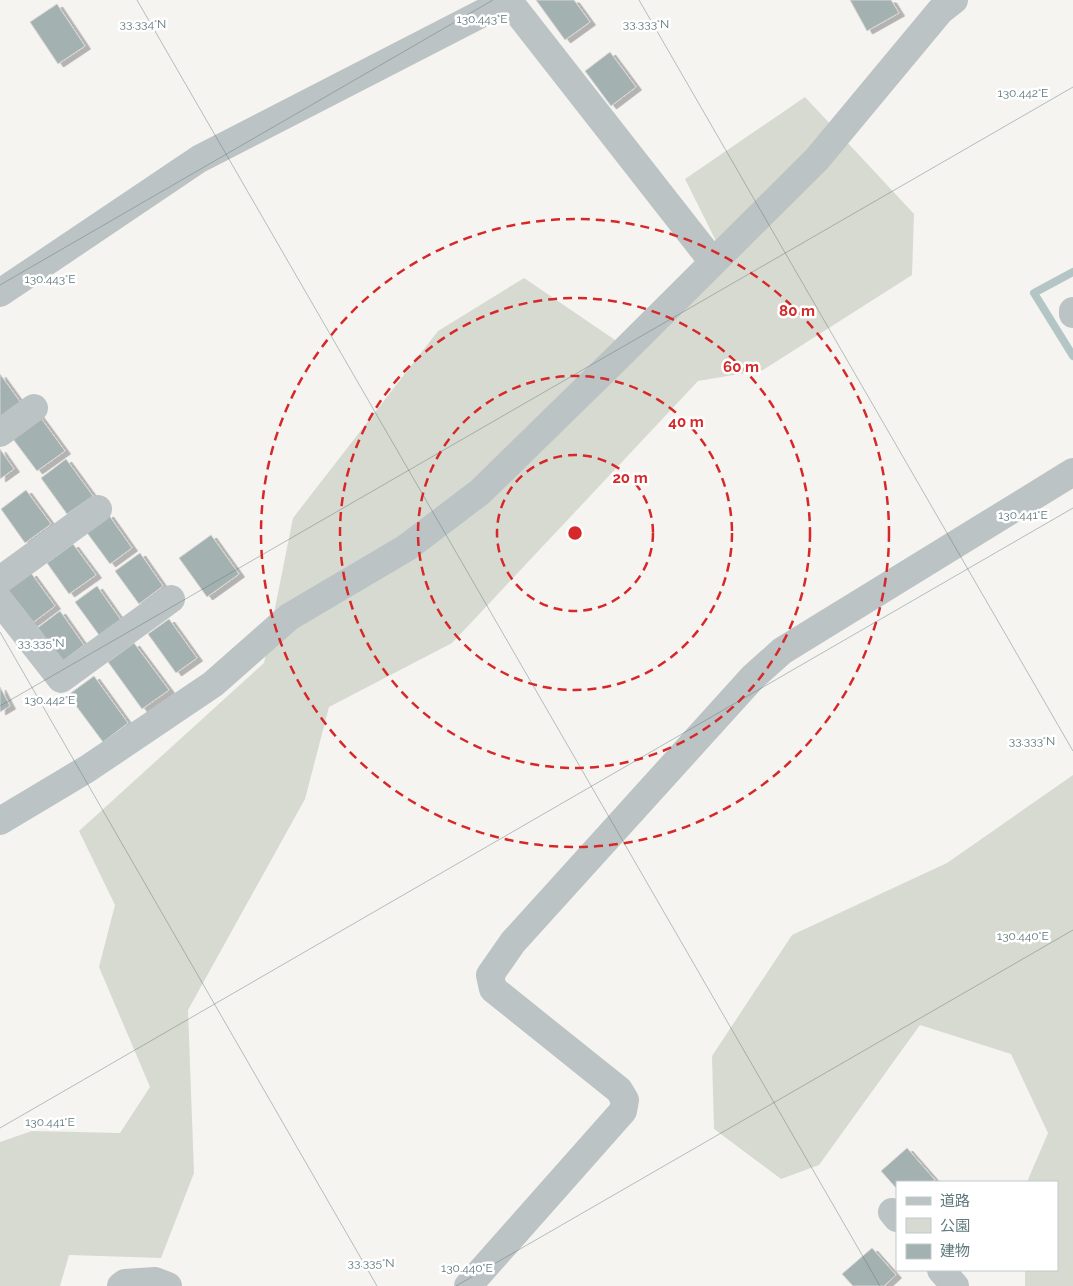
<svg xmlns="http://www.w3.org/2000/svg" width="1073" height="1286" font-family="Raleway,'Noto Sans JP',sans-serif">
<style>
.green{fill:#d7dad0}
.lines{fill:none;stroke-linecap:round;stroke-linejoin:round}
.stream{stroke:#b3c5c5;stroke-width:8}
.building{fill:#a3b1b1;stroke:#d7d6d4;filter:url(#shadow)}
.minor{stroke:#bbc3c4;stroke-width:28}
.ticks{fill:none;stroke:#607a7d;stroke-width:1;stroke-opacity:0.45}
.ring{fill:none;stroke:#d62828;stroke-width:2.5;stroke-dasharray:9 6}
.ticks-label{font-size:12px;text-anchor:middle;fill:#607a7d;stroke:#fff;stroke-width:5;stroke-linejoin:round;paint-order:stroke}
.centre{fill:#d62828;stroke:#fff;stroke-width:2.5}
.ring-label{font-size:15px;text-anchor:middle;font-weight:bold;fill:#d62828;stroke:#fff;stroke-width:5;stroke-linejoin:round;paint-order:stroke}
</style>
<defs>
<filter id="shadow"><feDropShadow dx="5.5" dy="3" stdDeviation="0" flood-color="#0004"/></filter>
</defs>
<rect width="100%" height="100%" fill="#f5f4f1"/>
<!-- green -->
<path class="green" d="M 805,97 L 914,214 L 912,275 L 763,370 L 698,381 L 452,643 L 329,707 L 305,799 L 188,1010 L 194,1173 L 161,1258 L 69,1255 L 60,1286 L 0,1286 L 0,1142 L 32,1131 L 120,1133 L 150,1087 L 99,967 L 115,905 L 79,831 L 264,663 L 293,518 L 438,331 L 524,278 L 618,342 L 717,243 L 685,179 Z
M 1073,775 L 1073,1286 L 1025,1286 L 1025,1270 L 1057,1270 L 1057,1182 L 1027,1182 L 1048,1133 L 1011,1054 L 920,1025 L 819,1165 L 781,1179 L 714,1129 L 712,1056 L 792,935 L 947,863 Z"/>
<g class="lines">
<!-- stream -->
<path class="stream" d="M 1073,272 L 1034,293 L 1073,356"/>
</g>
<!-- building -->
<path class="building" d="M 536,0 L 574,0 L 590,22 L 565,40 Z
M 850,0 L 891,0 L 899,13 L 867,31 Z
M 57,4 L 85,46 L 58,64 L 30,22 Z
M 610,52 L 636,87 L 611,106 L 585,71 Z
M 0,374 L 21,403 L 0,418 Z
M 38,414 L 65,451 L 37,471 L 10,435 Z
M 0,449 L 14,469 L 0,479 Z
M 66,459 L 93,496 L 67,514 L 41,478 Z
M 26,490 L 51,524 L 25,543 L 1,509 Z
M 108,514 L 132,548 L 110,564 L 85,530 Z
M 211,535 L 239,574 L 207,597 L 179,558 Z
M 73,544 L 96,575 L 69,594 L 47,563 Z
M 140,553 L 163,586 L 139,604 L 115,571 Z
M 31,573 L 55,606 L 31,624 L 7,591 Z
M 97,586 L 121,620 L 99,635 L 75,602 Z
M 60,611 L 84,645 L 60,663 L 36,629 Z
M 169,619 L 197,658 L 176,673 L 148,634 Z
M 134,643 L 169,690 L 142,709 L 108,662 Z
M 94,676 L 128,723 L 103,742 L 68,695 Z
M 0,687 L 10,706 L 0,712 Z
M 907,1148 L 935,1180 L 932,1182 L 897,1182 L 897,1189 L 881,1171 Z
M 872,1248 L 896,1275 L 884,1286 L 853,1286 L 842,1274 Z"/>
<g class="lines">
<!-- minor -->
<path class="minor" d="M 508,0 L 713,262
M 0,293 L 199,159 L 508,0
M 1073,311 L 1073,314
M 0,433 L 34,408
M 0,580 L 98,509
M 0,601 L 61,679 L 171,599
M 0,821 L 87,769 L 213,684 L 289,617 L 406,548 L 480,492 L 617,358 L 817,159 L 940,11 L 954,0
M 892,1212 L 897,1218
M 941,1270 L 955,1286
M 121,1286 L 125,1283 L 155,1281 L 168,1286
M 468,1286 L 623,1111 L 625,1100 L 619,1090 L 493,989 L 490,975 L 513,942 L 753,677 L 782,651 L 1073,472"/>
</g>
<!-- ticks -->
<path class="ticks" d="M 137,0 L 880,1286M 639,0 L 1073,751M 0,285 L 493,0M 0,632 L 377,1286M 0,706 L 1073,87M 0,1128 L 1073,508M 456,1286 L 1073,930"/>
<!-- distance rings -->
<g class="ring">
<circle cx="575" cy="533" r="78"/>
<circle cx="575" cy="533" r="157"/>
<circle cx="575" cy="533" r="235"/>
<circle cx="575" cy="533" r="314"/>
</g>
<g class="ticks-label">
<text x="482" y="23">130.443°E</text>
<text x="143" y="28">33.334°N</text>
<text x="646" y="28">33.333°N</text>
<text x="1023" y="97">130.442°E</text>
<text x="50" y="283">130.443°E</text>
<text x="1023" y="519">130.441°E</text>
<text x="41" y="647">33.335°N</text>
<text x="50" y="704">130.442°E</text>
<text x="1032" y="745">33.333°N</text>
<text x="1023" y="940">130.440°E</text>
<text x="50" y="1126">130.441°E</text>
<text x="371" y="1267">33.335°N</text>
<text x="467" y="1272">130.440°E</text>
</g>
<circle cx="575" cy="533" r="8" class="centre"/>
<g class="ring-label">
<text x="797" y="316">80 m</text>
<text x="741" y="372">60 m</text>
<text x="686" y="427">40 m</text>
<text x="630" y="483">20 m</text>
</g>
<!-- legend -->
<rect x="896" y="1181" width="162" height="90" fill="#ffffff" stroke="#bfcacb"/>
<rect x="906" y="1197" width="25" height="8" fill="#bbc3c4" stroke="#bfcacb"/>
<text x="940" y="1206" font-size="15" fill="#607a7d">道路</text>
<rect x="906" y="1218" width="25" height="15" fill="#d7dad0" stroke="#bfcacb"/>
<text x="940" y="1231" font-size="15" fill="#607a7d">公園</text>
<rect x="906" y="1244" width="25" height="15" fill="#a3b1b1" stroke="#bfcacb"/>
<text x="940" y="1256" font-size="15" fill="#607a7d">建物</text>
</svg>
